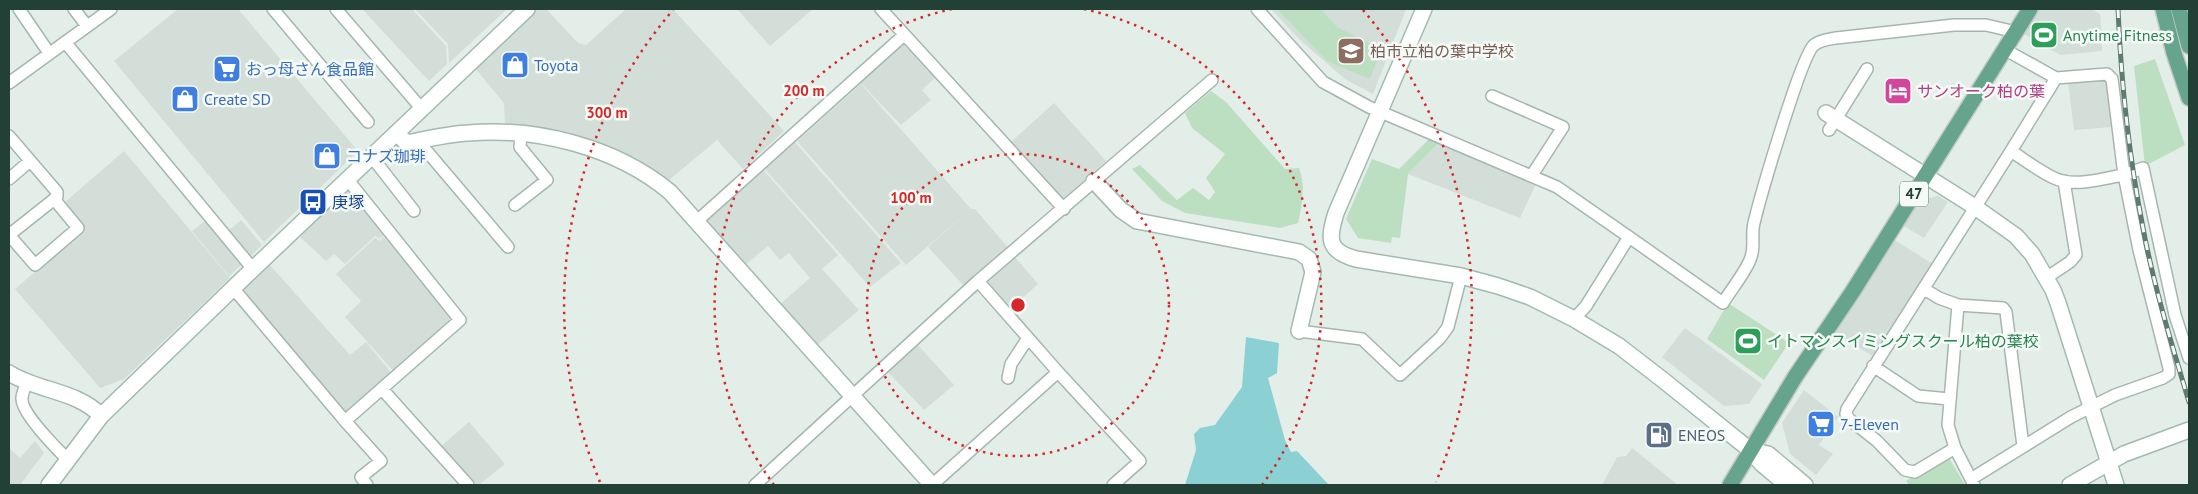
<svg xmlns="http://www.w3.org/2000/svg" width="2198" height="494" font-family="'PT Sans','Noto Sans JP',sans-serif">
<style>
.built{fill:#d2ded7}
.green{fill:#bcdfc2}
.water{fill:#8bd1d4}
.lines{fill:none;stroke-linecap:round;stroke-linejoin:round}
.street-casing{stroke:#a6b6af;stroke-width:14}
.secondary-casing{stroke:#a2baaf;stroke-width:18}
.primary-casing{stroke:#c1cac6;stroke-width:18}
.street{stroke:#fff;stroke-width:11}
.secondary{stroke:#fff;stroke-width:15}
.primary{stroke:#67a48d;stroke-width:15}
.rail-casing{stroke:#5d7b70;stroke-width:5}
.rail{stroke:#f5faf7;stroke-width:3;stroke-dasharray:9;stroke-linecap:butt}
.ring{fill:none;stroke:#d62828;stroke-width:2.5;stroke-dasharray:2.5 5}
.labels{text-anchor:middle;stroke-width:5;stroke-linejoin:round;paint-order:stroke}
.shield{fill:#f5faf7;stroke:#61786f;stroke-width:1}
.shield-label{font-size:15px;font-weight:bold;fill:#224035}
.leisure-label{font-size:16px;fill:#27864d;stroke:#f5faf7;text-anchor:start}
.education-label{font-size:16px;fill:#785e54;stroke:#f5faf7;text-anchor:start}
.shop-label{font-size:16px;fill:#366cbe;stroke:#f5faf7;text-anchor:start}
.hotel-label{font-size:16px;fill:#b23c85;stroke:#f5faf7;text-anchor:start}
.transit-label{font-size:16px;fill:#164399;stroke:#f5faf7;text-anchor:start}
.service-label{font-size:16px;fill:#4e5e75;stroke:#f5faf7;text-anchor:start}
.centre{fill:#d62828;stroke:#f5faf7;stroke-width:2.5}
.ring-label{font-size:15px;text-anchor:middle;font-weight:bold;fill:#d62828;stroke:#f5faf7;stroke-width:5;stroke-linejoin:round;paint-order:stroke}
</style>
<rect width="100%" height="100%" fill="#e4eee8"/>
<!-- built -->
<path class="built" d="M 178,9 L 238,9 L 358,151 L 264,242 L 114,61 Z
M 362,9 L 412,9 L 446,46 L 447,64 L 429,81 Z
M 415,9 L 507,9 L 449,63 L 448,44 Z
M 535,9 L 546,9 L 578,43 L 586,45 L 626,9 L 673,9 L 784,131 L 743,169 L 717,140 L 669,180 L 660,173 L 599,142 L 546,129 L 505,123 L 504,103 L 474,67 Z
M 737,9 L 813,9 L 770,46 Z
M 1271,9 L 1406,9 L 1373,94 L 1345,79 L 1300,40 Z
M 2039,9 L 2091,9 L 2100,14 L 2102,51 L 2060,55 L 2024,34 Z
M 896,43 L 903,44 L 935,78 L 922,90 L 931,100 L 901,125 L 857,79 Z
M 2104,80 L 2108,83 L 2112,127 L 2074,130 L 2068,82 Z
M 861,84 L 971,209 L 906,265 L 797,141 Z
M 1054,103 L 1106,161 L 1065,198 L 1057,196 L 1009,144 Z
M 793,140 L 901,263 L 870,287 L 763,167 Z
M 1440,142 L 1536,184 L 1520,218 L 1408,174 Z
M 124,151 L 230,278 L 124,379 L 100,388 L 15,289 L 85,229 L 64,203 Z
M 761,167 L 838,255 L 822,269 L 859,310 L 815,347 L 778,306 L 810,278 L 789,253 L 780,260 L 768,246 L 743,267 L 707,222 L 710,213 Z
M 347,190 L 384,235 L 379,239 L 375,236 L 345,264 L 334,254 L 326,261 L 300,237 Z
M 1938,196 L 1948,202 L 1924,238 L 1902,225 L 1918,201 Z
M 971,209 L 975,209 L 1010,250 L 966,288 L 928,247 Z
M 206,220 L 242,264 L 229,276 L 192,231 Z
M 241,220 L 262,245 L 249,258 L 227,232 Z
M 384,237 L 452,318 L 450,324 L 395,373 L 345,317 L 361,301 L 336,274 L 375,238 L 380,241 Z
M 1893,239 L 1933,264 L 1874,357 L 1835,333 Z
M 1014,256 L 1038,284 L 1009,310 L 988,286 L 988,280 Z
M 269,264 L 350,355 L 366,342 L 394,376 L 346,415 L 241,291 Z
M 1685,328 L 1762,384 L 1749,404 L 1724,406 L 1662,357 Z
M 917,344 L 954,385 L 924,410 L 886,370 Z
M 1804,390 L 1838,417 L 1819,445 L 1833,454 L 1816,475 L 1790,454 L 1782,423 Z
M 469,422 L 505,464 L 479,485 L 472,485 L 440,447 Z
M 35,441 L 44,453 L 20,485 L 9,485 L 9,451 L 10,449 L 20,458 Z
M 1632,448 L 1678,485 L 1602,485 L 1617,457 L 1626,456 Z"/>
<!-- green -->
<path class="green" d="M 1277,9 L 1321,9 L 1337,27 L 1381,49 L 1370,79 L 1327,61 Z
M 2155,59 L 2185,145 L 2145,166 L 2134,66 Z
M 1211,91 L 1226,102 L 1285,169 L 1299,168 C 1306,186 1302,205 1298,223 L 1280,228 L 1185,213 L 1162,201 L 1132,169 L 1140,165 L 1177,200 L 1193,188 L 1209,200 L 1215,192 L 1206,178 L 1225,154 L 1192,128 L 1185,113 Z
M 1430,138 L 1440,142 L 1408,174 L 1400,238 L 1392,237 L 1391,243 L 1358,238 L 1346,219 L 1372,159 L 1399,169 Z
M 1728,303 L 1789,343 L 1764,380 L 1707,339 Z
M 1944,457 L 1949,458 L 1965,485 L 1909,485 L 1906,481 Z"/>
<!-- water -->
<path class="water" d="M 1246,337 L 1279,343 L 1277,373 L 1268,378 L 1285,440 L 1291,452 L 1297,451 L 1329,485 L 1185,485 L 1196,450 L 1194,434 L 1200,428 L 1215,425 L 1242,387 Z"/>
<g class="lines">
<defs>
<path id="street" d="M 19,9 L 49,53
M 74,9 L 87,26
M 273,9 L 368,122
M 336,9 L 421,108
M 881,9 L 1064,209
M 1257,9 L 1323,82 L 1369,107 L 1557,187 L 1629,237 L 1586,306 L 1574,319
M 65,42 L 253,269
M 2004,49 L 2056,78 L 2107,74 L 2112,79 L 2124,175 L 2143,168 L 2175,315 L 2189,358
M 9,83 L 111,9
M 1492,96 L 1563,127 L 1532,175
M 1829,130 L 1867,69
M 9,136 L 57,192 L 57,197 L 9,235
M 423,140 L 425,149 L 508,247
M 2011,151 L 2056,78
M 372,157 L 414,211
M 9,179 L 30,161
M 515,205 L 547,180 L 520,147 L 521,134
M 697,221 L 904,35
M 10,236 L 35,265 L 78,228 L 54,199
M 1629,237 L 1723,303 C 1730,291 1748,269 1751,257 C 1755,247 1751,234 1754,223 C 1760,198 1801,56 1814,45 C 1820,40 1829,39 1836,38 L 1954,25 L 1986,25 L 2016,32
M 2046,278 L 2070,262 L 2076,255 L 2064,181
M 978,281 L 1058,372 L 1140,461 L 1113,485
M 233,288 L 345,421 L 460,320 L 348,180
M 1924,289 L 1939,298 L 1958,305 L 2003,308 L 2006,312 L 2023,446
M 1299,331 L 1362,339 L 1400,375 L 1440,338 L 1448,327 L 1461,276
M 1873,366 L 1918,396 L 1949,399
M 1008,378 L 1011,364 L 1028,338
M 27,383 C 25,388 22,393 22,398 C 20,412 57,449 67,459
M 382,389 L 468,485
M 345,421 L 381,461 L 361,477 L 367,485
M 1955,448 L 1948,425 L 1958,305
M 1971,479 L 2071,417 L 2115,395 L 2163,378 L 2169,374 L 2169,368 L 2139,250 L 2124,175 C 2103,178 2075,188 2054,178 C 2039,171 2025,160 2011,151 L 1847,409 L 1846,414 L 1849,419 L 1877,441 L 1905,470 L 1915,472 L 1955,448 L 1974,485
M 755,485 L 978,281 L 1212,80
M 932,485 L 1058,372"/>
<path id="secondary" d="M 1424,9 L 1336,213 C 1328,239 1327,251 1356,259 L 1461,276 L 1498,286 L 1530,297 L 1574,319 L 1619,346 L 1663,380 L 1750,450 L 1762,464 L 1787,485
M 1826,113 L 1975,207 L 2016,236 L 2032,254 L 2053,290 L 2058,303 L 2116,485
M 396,133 L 407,143 C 427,139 448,134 468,133 C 537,127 616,147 670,192 L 932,485
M 1094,181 L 1121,210 L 1137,221 L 1299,252 L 1309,259 L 1313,272 L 1299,331
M 9,373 C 37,391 79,391 101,416
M 1750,450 L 1768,454 L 1805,485
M 49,485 L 101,416 L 253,269 L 527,9
M 2070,485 L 2124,454 L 2189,430"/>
<path id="primary" d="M 2163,9 L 2174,53 L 2189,98
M 2179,9 L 2189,46
M 1730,485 L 1795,377 L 1853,291 L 2030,9"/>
</defs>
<!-- street casing -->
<use href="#street" class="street-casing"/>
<!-- secondary casing -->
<use href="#secondary" class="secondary-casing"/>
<!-- primary casing -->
<use href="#primary" class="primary-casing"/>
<!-- street -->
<use href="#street" class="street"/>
<!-- secondary -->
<use href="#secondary" class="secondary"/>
<!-- primary -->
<use href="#primary" class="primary"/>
<defs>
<path id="rail" d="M 2118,9 C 2121,82 2129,156 2143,228 C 2154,287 2172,345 2189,402"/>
</defs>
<!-- rail casing -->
<use href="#rail" class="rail-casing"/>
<!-- rail -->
<use href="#rail" class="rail"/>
</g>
<!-- distance rings -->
<g class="ring">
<circle cx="1018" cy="305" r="151"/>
<path d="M774 485A303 303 0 0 1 952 9M1084 9A303 303 0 0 1 1262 485"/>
<path d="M600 482A454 454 0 0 1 673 10M1363 10A454 454 0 0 1 1436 482"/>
</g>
<!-- icons -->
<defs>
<symbol id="stadium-square" viewBox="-11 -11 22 22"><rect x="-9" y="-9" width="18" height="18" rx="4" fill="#2e9e5b" stroke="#f5faf7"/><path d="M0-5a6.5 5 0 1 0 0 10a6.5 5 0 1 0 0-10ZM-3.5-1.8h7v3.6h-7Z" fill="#fff"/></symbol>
<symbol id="school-square" viewBox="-11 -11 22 22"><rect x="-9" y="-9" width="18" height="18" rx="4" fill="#8d6e63" stroke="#f5faf7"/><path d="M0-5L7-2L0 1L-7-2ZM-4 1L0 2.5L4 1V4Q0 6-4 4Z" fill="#fff"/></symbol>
<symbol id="shop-square" viewBox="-11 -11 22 22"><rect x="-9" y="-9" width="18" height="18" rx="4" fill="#3f7fe0" stroke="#f5faf7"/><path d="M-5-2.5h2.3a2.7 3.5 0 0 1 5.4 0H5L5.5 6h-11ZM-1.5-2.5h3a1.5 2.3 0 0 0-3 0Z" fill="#fff"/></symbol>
<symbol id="supermarket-square" viewBox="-11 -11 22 22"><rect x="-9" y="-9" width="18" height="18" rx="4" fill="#3f7fe0" stroke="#f5faf7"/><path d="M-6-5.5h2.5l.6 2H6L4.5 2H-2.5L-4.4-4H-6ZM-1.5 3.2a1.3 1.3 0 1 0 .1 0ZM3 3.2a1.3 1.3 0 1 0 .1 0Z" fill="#fff"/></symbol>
<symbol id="hotel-square" viewBox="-11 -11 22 22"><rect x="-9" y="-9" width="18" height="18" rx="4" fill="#d1479c" stroke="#f5faf7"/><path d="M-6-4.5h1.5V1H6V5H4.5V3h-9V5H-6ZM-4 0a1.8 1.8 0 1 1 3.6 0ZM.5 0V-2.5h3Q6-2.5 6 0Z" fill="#fff"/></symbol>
<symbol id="bus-square" viewBox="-11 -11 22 22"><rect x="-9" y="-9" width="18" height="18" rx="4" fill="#1a4fb4" stroke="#f5faf7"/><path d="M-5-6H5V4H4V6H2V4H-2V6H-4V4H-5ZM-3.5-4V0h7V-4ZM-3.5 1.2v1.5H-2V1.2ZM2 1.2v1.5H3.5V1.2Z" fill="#fff"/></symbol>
<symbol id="fuel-square" viewBox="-11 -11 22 22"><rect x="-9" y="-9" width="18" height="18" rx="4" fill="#5c6f8a" stroke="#f5faf7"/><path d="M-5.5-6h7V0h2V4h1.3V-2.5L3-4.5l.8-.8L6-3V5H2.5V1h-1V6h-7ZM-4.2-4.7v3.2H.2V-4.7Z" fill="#fff"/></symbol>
</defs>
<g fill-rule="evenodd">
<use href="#stadium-square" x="2028" y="19" width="32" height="32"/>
<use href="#school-square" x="1335" y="35" width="32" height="32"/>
<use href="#shop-square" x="499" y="49" width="32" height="32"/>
<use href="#supermarket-square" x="211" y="53" width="32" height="32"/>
<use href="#hotel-square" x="1882" y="75" width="32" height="32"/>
<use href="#shop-square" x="169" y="83" width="32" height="32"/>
<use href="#shop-square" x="311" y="140" width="32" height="32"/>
<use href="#bus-square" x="297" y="186" width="32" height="32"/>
<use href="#stadium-square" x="1732" y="325" width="32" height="32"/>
<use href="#supermarket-square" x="1805" y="408" width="32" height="32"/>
<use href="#fuel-square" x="1643" y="419" width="32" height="32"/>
</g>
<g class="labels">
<!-- shield labels -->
<rect class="shield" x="1900" y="181.5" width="28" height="25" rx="4"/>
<g class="shield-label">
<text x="1914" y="199">47</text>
</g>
<!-- leisure labels -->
<g class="leisure-label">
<text x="2063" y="41">Anytime Fitness</text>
<text x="1767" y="347">イトマンスイミングスクール柏の葉校</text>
</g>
<!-- education labels -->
<g class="education-label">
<text x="1370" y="57">柏市立柏の葉中学校</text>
</g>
<!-- shop labels -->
<g class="shop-label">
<text x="534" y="71">Toyota</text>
<text x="246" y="75">おっ母さん食品館</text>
<text x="204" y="105">Create SD</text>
<text x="346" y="162">コナズ珈琲</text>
<text x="1840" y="430">7-Eleven</text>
</g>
<!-- hotel labels -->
<g class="hotel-label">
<text x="1917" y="97">サンオーク柏の葉</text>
</g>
<!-- transit labels -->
<g class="transit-label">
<text x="332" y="208">庚塚</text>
</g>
<!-- service labels -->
<g class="service-label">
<text x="1678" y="441">ENEOS</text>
</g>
</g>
<circle cx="1018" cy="305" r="8" class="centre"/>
<g class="ring-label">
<text x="804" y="96">200 m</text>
<text x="607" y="118">300 m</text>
<text x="911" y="203">100 m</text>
</g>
<!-- border -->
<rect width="2198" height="494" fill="none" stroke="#224035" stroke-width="20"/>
</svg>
